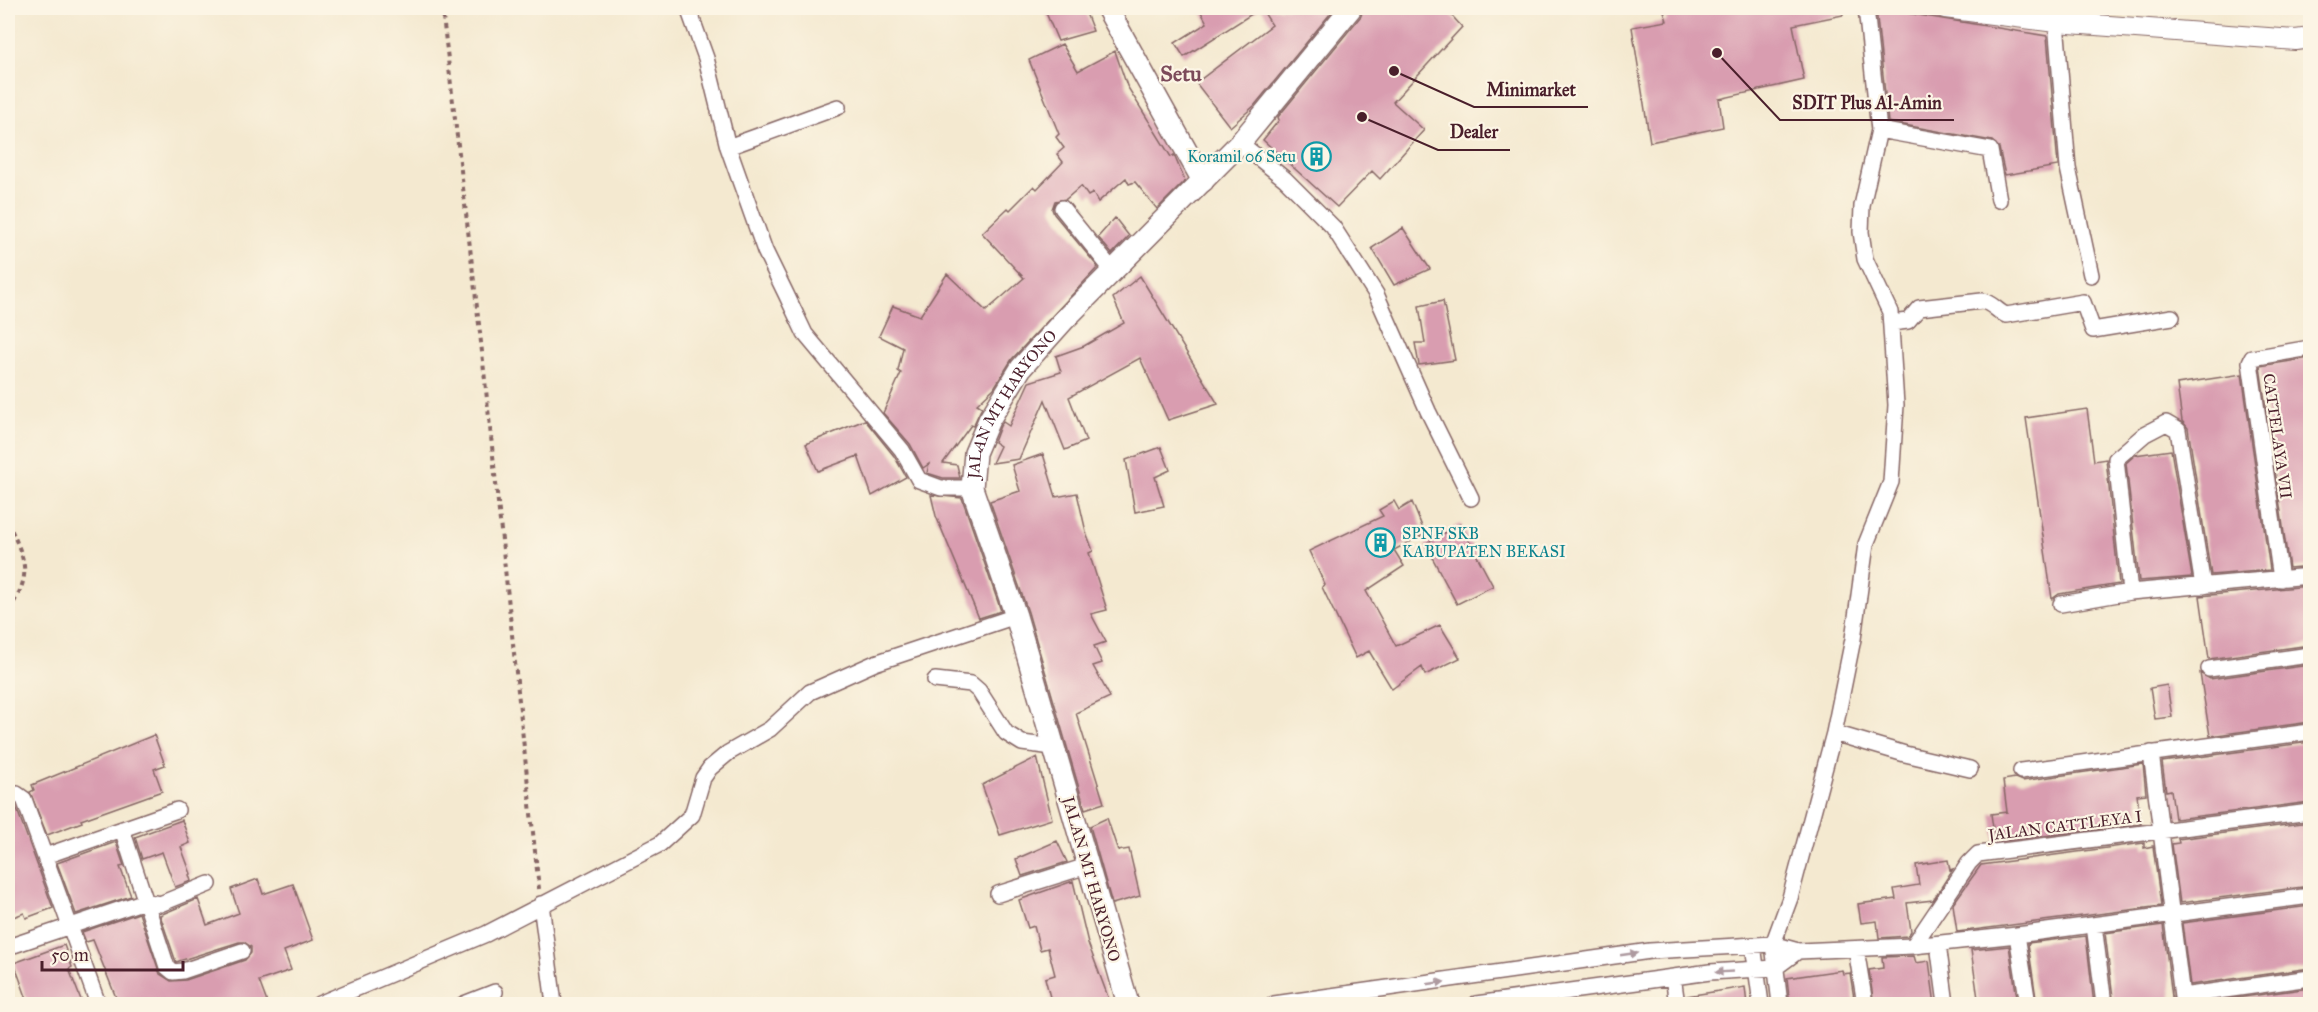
<svg xmlns="http://www.w3.org/2000/svg" width="2318" height="1012" font-family="'IM FELL Great Primer',serif">
<style>
.building{fill:#d99db0}
.lines{fill:none;stroke-linecap:round;stroke-linejoin:round}
.minor-casing{stroke:#866665;stroke-width:18}
.tertiary-casing{stroke:#866665;stroke-width:22}
.secondary-casing{stroke:#866665;stroke-width:24}
.path{stroke:#866665;stroke-width:4;stroke-dasharray:4.5 4.5;stroke-linecap:butt}
.minor{stroke:#fff;stroke-width:15}
.tertiary{stroke:#fff;stroke-width:20}
.secondary{stroke:#fff;stroke-width:21}
.oneway{fill:#ae9aa0}
.labels{text-anchor:middle;stroke-width:4.5;stroke-linejoin:round;paint-order:stroke}
.culture-label{font-size:16px;fill:#0d838f;stroke:#fcf5e5;text-anchor:end}
.street-label{font-size:16px;fill:#4a1f2b;stroke:#fcf5e5}
.district-label{font-size:22px;font-weight:bold;fill:#7c4b5a;stroke:#fcf5e5}
.leader{fill:none;stroke:#4a1f2b;stroke-width:2}
.callout-dot{fill:#4a1f2b;stroke:#fcf5e5;stroke-width:2}
.callout-label{font-size:18px;text-anchor:middle;font-weight:bold;fill:#4a1f2b;stroke:#fcf5e5;stroke-width:4.5;stroke-linejoin:round;paint-order:stroke}
</style>
<rect width="100%" height="100%" fill="#fcf5e5"/>
<filter id="ink" filterUnits="userSpaceOnUse"><feTurbulence type="fractalNoise" baseFrequency=".0167" numOctaves="2"/><feDisplacementMap in="SourceGraphic" scale="12" xChannelSelector="R" yChannelSelector="G"/><feConvolveMatrix kernelMatrix="1 2 1 2 8 2 1 2 1" color-interpolation-filters="sRGB"/></filter>
<filter id="wash" filterUnits="userSpaceOnUse"><feTurbulence type="fractalNoise" baseFrequency=".008" numOctaves="4" result="noise"/><feDisplacementMap in="SourceGraphic" scale="24" xChannelSelector="R" yChannelSelector="G"/><feGaussianBlur stdDeviation="1.35" result="paint"/><feColorMatrix in="noise" values="0 0 0 0 0 0 0 0 0 0 0 0 0 0 0 0 0 1.4 0 .05"/><feComposite in="paint" operator="in"/></filter>
<g filter="url(#wash)">
<rect width="100%" height="100%" fill="#f4e9d0"/>
<g id="blocks">
<!-- building -->
<path class="building" d="M 1044,8 L 1084,8 L 1093,31 L 1058,41 Z
M 1199,8 L 1335,8 L 1254,106 L 1230,127 L 1196,83 L 1272,25 L 1261,8 L 1184,57 L 1175,43 L 1207,23 Z
M 1363,8 L 1445,8 L 1462,27 L 1393,102 L 1424,130 L 1380,179 L 1372,171 L 1337,207 L 1263,140 L 1279,120 L 1278,117 L 1361,16 Z
M 1663,8 L 1842,8 L 1843,15 L 1793,25 L 1804,80 L 1719,99 L 1723,127 L 1650,142 L 1632,27 L 1667,21 Z
M 1876,8 L 2047,36 L 2058,166 L 2005,175 L 1999,148 L 1992,141 L 1888,122 Z
M 1062,44 L 1078,71 L 1115,51 L 1127,86 L 1171,157 L 1174,155 L 1185,181 L 1157,209 L 1135,182 L 1129,184 L 1126,178 L 1098,202 L 1093,193 L 1088,196 L 1081,186 L 1066,199 L 1055,201 L 1052,209 L 1054,214 L 1098,267 L 1012,359 L 994,388 L 977,404 L 982,407 L 973,426 L 971,425 L 943,463 L 957,465 L 960,478 L 943,478 L 927,473 L 929,464 L 923,468 L 910,444 L 883,413 L 901,373 L 898,371 L 903,348 L 879,336 L 893,306 L 920,316 L 947,274 L 986,311 L 1024,278 L 982,233 L 1008,208 L 1010,210 L 1034,186 L 1037,189 L 1063,162 L 1057,154 L 1064,148 L 1056,137 L 1059,134 L 1029,60 Z
M 1115,218 L 1129,236 L 1112,254 L 1098,237 Z
M 1403,228 L 1430,269 L 1394,285 L 1372,248 Z
M 1140,276 L 1218,404 L 1168,420 L 1140,358 L 1069,397 L 1086,441 L 1065,450 L 1045,400 L 1019,459 L 992,463 L 1000,446 L 994,442 L 1000,426 L 1003,422 L 1009,426 L 1029,382 L 1061,372 L 1056,356 L 1084,346 L 1124,323 L 1113,298 Z
M 1443,301 L 1455,360 L 1419,365 L 1415,343 L 1425,343 L 1419,306 Z
M 2310,358 L 2310,566 L 2289,568 L 2260,366 Z
M 2242,374 L 2270,570 L 2211,575 L 2188,428 L 2182,421 L 2177,384 Z
M 2087,409 L 2094,461 L 2106,459 L 2119,584 L 2059,594 L 2052,599 L 2026,418 Z
M 865,420 L 894,456 L 906,477 L 872,496 L 858,456 L 818,471 L 806,444 Z
M 1161,447 L 1170,470 L 1155,477 L 1164,506 L 1135,512 L 1126,460 Z
M 2171,450 L 2192,577 L 2139,581 L 2126,463 L 2135,455 Z
M 1043,454 L 1056,497 L 1077,493 L 1086,532 L 1093,551 L 1089,553 L 1107,610 L 1091,614 L 1106,642 L 1094,646 L 1102,663 L 1093,666 L 1110,697 L 1076,713 L 1104,803 L 1085,809 L 1028,612 L 990,501 L 1020,491 L 1012,465 Z
M 931,495 L 962,498 L 1001,611 L 979,618 L 936,516 Z
M 1394,501 L 1399,510 L 1412,502 L 1425,534 L 1394,550 L 1404,566 L 1366,591 L 1396,646 L 1440,625 L 1460,658 L 1425,675 L 1422,667 L 1392,689 L 1369,651 L 1356,658 L 1322,587 L 1325,585 L 1309,551 L 1383,516 L 1379,510 Z
M 1460,524 L 1493,586 L 1457,604 L 1425,544 Z
M 2310,586 L 2310,645 L 2209,659 L 2200,596 Z
M 2310,665 L 2310,722 L 2210,736 L 2200,673 L 2210,679 Z
M 2167,685 L 2172,717 L 2155,719 L 2150,688 Z
M 154,735 L 165,765 L 154,769 L 162,791 L 81,820 L 82,822 L 47,835 L 30,792 L 34,790 L 32,785 Z
M 2310,742 L 2310,802 L 2175,819 L 2171,790 L 2166,791 L 2162,762 Z
M 1037,757 L 1052,819 L 1000,835 L 982,785 Z
M 2143,764 L 2146,794 L 2137,795 L 2141,824 L 1995,842 L 1991,814 L 2007,812 L 2003,780 L 2015,778 L 2022,781 Z
M 15,804 L 53,908 L 26,918 L 24,913 L 8,919 L 8,805 Z
M 1107,818 L 1118,851 L 1129,849 L 1140,896 L 1112,904 L 1090,826 Z
M 182,820 L 190,843 L 181,847 L 191,874 L 189,875 L 191,881 L 175,887 L 162,852 L 142,859 L 135,837 Z
M 2310,822 L 2310,886 L 2180,903 L 2172,844 L 2179,843 L 2178,839 Z
M 1057,841 L 1067,862 L 1022,876 L 1016,859 Z
M 116,842 L 124,866 L 120,867 L 131,896 L 76,914 L 57,863 Z
M 2144,843 L 2144,848 L 2153,846 L 2161,906 L 1957,932 L 1953,904 L 1981,865 Z
M 1948,860 L 1950,870 L 1953,869 L 1933,900 L 1907,903 L 1911,931 L 1908,936 L 1879,938 L 1877,921 L 1861,923 L 1858,904 L 1896,899 L 1894,889 L 1919,885 L 1916,865 Z
M 258,879 L 263,894 L 293,884 L 313,940 L 284,951 L 291,970 L 259,981 L 268,1005 L 119,1005 L 93,940 L 86,942 L 82,932 L 139,913 L 160,974 L 171,981 L 186,980 L 245,960 L 251,953 L 251,947 L 244,942 L 239,942 L 176,962 L 160,915 L 198,899 L 207,925 L 239,913 L 231,889 Z
M 1073,881 L 1088,943 L 1111,1005 L 1052,1005 L 1045,978 L 1055,975 L 1048,948 L 1040,950 L 1034,926 L 1028,928 L 1019,900 Z
M 2310,906 L 2310,968 L 2190,985 L 2182,923 Z
M 2163,925 L 2173,1005 L 2114,1005 L 2105,933 Z
M 2086,936 L 2094,1005 L 2037,1005 L 2028,943 Z
M 64,945 L 72,967 L 69,969 L 83,1005 L 29,1005 L 14,963 Z
M 2009,946 L 2018,1005 L 1979,1005 L 1971,950 Z
M 1914,956 L 1916,963 L 1929,961 L 1935,1005 L 1874,1005 L 1869,970 L 1883,968 L 1882,957 Z
M 1842,970 L 1843,974 L 1850,973 L 1855,1005 L 1790,1005 L 1787,978 Z
M 1745,987 L 1747,1005 L 1687,1005 L 1687,996 Z
M 2310,988 L 2310,1005 L 2193,1005 L 2193,1004 Z"/>
</g>
</g>
<g filter="url(#ink)">
<use href="#blocks" fill-opacity="0" stroke="#866665" stroke-width="1.5"/>
<g class="lines">
<defs>
<path id="minor" d="M 688,8 L 706,58 L 728,147 L 765,251 L 786,294 L 805,334 L 902,450 L 919,480 L 941,488 L 972,488
M 2056,22 L 2068,168 L 2091,275
M 1879,130 L 1990,150 L 1999,200
M 1240,143 L 1285,179 L 1333,227 L 1376,294 L 1428,411 L 1471,498
M 728,147 L 838,107
M 1062,208 L 1113,271
M 1891,323 L 1908,321 L 1919,308 L 1982,301 C 1993,303 1996,311 2006,315 L 2083,302 L 2093,330 L 2172,317
M 2281,579 L 2250,362 L 2252,358 L 2310,348
M 2130,592 L 2116,459 L 2145,434 L 2166,423 L 2178,430 L 2203,586
M 2061,604 L 2130,592 L 2310,576
M 2209,669 L 2310,655
M 935,680 L 971,684 L 979,691 L 1006,733 L 1022,743 L 1053,747
M 1834,733 L 1905,754 L 1970,769
M 2151,753 L 2183,1004
M 2021,771 L 2310,732
M 8,796 L 17,794 L 24,799 L 98,1004
M 122,829 L 167,967 L 173,972 L 183,971 L 242,951
M 45,856 L 177,810
M 998,894 L 1090,865
M 541,904 L 554,1004
M 2094,925 L 2104,1004
M 2017,935 L 2028,1004
M 1938,944 L 1946,1004
M 1753,945 L 1761,1004
M 1913,946 L 1969,863 L 1978,854 L 2310,812
M 8,947 L 145,901 L 160,904 L 209,884
M 1856,949 L 1865,1004
M 1673,977 L 1677,1004
M 2182,996 L 2310,978
M 319,1004 L 486,934 L 660,844 L 692,815 L 703,778 L 710,768 L 728,753 L 770,729 L 810,692 L 875,663 L 1016,616
M 464,1004 L 495,992
M 1274,1004 L 1650,951 L 1773,944 L 1798,951 L 1913,946 L 2017,935 L 2310,896
M 1476,1004 L 1710,972 L 1775,968 L 1798,951
M 1780,1004 L 1773,944 L 1790,898 L 1834,733 L 1853,639 L 1866,544 L 1891,482 L 1896,405 L 1890,312 L 1865,259 L 1861,232 L 1862,206 L 1879,130 L 1866,8"/>
<path id="tertiary" d="M 1945,8 L 2056,22 L 2296,40 L 2310,38"/>
<g id="secondary">
<path d="M 1107,8 L 1203,181"/>
<path id="s1" d="M 1128,1004 L 1016,616 L 972,488 L 975,453 L 989,420 L 1021,368 L 1064,320 L 1240,143 L 1351,8"/>
</g>
</defs>
<!-- minor casing -->
<use href="#minor" class="minor-casing"/>
<!-- tertiary casing -->
<use href="#tertiary" class="tertiary-casing"/>
<!-- secondary casing -->
<use href="#secondary" class="secondary-casing"/>
<!-- path -->
<path class="path" d="M 442,8 L 480,333 L 539,889
M 8,522 C 25,561 34,574 8,611"/>
<!-- minor -->
<use href="#minor" class="minor"/>
<!-- tertiary -->
<use href="#tertiary" class="tertiary"/>
<!-- secondary -->
<use href="#secondary" class="secondary"/>
</g>
<!-- one-way arrows -->
<defs><path id="oneway-solid" d="M-6-.8H1V-3.2L6.5 0L1 3.2V.8H-6Z" transform="scale(1.5)"/></defs>
<g class="oneway">
<use href="#oneway-solid" transform="translate(1629 954) rotate(-8)"/>
<use href="#oneway-solid" transform="translate(1724 972) rotate(177)"/>
<use href="#oneway-solid" transform="translate(1436 983) rotate(-8)"/>
</g>
</g>
<!-- icons -->
<defs>
<symbol id="building-ring" viewBox="-11 -11 22 22"><circle r="9.5" fill="#fcf5e5" stroke="#0f9aa8" stroke-width="1.5"/><path d="M-4-6H4V6H1V3H-1V6H-4ZM-2.5-4.3h1.7v1.8h-1.7ZM.8-4.3h1.7v1.8H.8ZM-2.5-1h1.7V.8h-1.7ZM.8-1h1.7V.8H.8Z" fill="#0f9aa8"/></symbol>
</defs>
<g fill-rule="evenodd">
<use href="#building-ring" x="1300" y="140" width="33" height="33"/>
<use href="#building-ring" x="1364" y="526" width="33" height="33"/>
</g>
<g class="labels">
<!-- culture labels -->
<g class="culture-label">
<text x="1296" y="162">Koramil 06 Setu</text>
<text x="1402" y="539" text-anchor="start">SPNF SKB<tspan x="1402" dy="18">KABUPATEN BEKASI</tspan></text>
</g>
<!-- street labels -->
<g class="street-label">
<text dy="6" stroke="none"><textPath href="#s1" startOffset="634">JALAN MT HARYONO</textPath></text>
<text transform="translate(2278 436) rotate(82)" y="6">CATTELAYA VII</text>
<text transform="translate(2065 825) rotate(-7)" y="6">JALAN CATTLEYA I</text>
<text transform="translate(1092 879) rotate(74)" y="6">JALAN MT HARYONO</text>
</g>
<!-- district labels -->
<g class="district-label">
<text x="1181" y="81">Setu</text>
</g>
</g>
<!-- callouts -->
<path class="leader" d="M1394 71L1474 107H1588M1717 53L1780 120H1954M1362 117L1438 150H1510"/>
<g class="callout-dot">
<circle cx="1394" cy="71" r="6"/>
<circle cx="1717" cy="53" r="6"/>
<circle cx="1362" cy="117" r="6"/>
</g>
<g class="callout-label">
<text x="1531" y="96">Minimarket</text>
<text x="1867" y="109">SDIT Plus Al-Amin</text>
<text x="1474" y="138">Dealer</text>
</g>
<!-- margin -->
<rect width="2318" height="1012" fill="none" stroke="#fcf5e5" stroke-width="30"/>
<!-- scale -->
<path d="M42 961v9h141v-9" fill="none" stroke="#4a1f2b" stroke-width="3"/>
<text x="51" y="961" font-size="18" fill="#4a1f2b" stroke="#fcf5e5" stroke-width="4.5" paint-order="stroke">50 m</text>
</svg>
